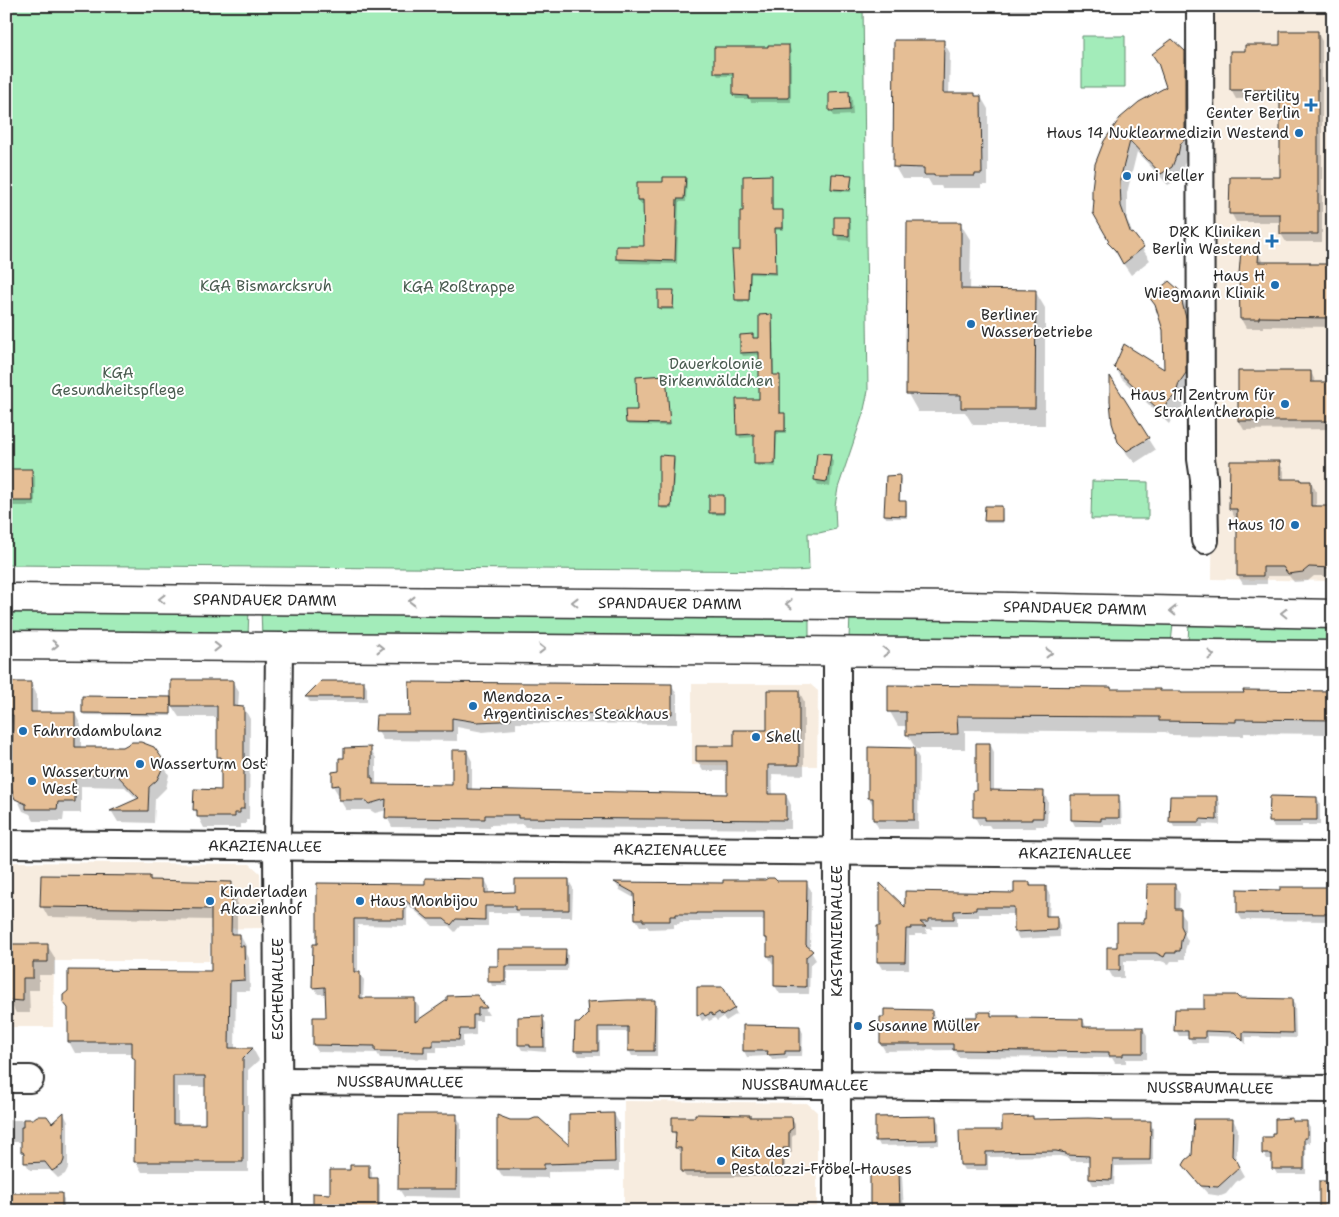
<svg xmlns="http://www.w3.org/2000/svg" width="1339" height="1217" font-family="'Shantell Sans',sans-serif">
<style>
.built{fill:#f7ecdf}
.green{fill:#a3ecba;stroke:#678c72}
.shadow{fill:#0003;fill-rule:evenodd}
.building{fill:#e5be95;stroke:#2b2b2b;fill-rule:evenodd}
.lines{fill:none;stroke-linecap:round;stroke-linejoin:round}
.minor-casing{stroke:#2b2b2b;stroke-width:30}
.major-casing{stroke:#2b2b2b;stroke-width:31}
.minor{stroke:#fff;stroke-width:26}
.major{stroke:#fff;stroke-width:28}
.oneway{stroke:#a0a0a0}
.poi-dot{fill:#1f6fb2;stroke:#fff;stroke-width:2}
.labels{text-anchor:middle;stroke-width:4;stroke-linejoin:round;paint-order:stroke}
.poi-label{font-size:15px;fill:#2b2b2b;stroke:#fff;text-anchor:start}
.park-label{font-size:15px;fill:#495b4f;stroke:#fff}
.street-label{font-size:15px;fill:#2b2b2b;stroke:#fff}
</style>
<rect width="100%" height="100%" fill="#fff"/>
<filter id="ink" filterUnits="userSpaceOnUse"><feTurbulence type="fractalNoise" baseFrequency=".02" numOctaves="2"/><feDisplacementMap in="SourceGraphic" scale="10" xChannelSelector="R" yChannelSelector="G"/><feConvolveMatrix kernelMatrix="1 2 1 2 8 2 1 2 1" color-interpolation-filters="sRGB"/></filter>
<g filter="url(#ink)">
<!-- built -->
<path class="built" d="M 1208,6 L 1333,6 L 1333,581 L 1212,579 L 1213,474 Z
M 692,684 L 810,684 L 818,691 L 817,766 L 692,765 Z
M 7,862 L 250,864 L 260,873 L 262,928 L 210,929 L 209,961 L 54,961 L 53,1027 L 7,1027 Z
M 624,1101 L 807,1103 L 817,1112 L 817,1211 L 624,1210 Z"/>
<!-- green -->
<path class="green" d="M 6,6 L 863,6 L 868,391 L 863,414 L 838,488 L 835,506 L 836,529 L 819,533 L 808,533 L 809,570 L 795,571 L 6,565 Z
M 1082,6 L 1173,6 L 1173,9 L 1082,8 Z
M 1082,36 L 1125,36 L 1125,87 L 1082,87 Z
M 1092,481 L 1148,482 L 1148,519 L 1091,519 Z
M 6,607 L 249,609 L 248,637 L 6,635 Z
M 261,609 L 809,613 L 809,642 L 262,638 Z
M 850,615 L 1173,624 L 1171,643 L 849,638 Z
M 1189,624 L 1333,624 L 1333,646 L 1188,641 Z"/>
<!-- shadow -->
<path class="shadow" d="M 1006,6 L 1081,6 L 1081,13 L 1010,13 Z
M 1250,6 L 1333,6 L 1333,9 L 1252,9 Z
M 1317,32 L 1322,41 L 1322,242 L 1286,242 L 1281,234 L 1281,222 L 1236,222 L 1231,213 L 1281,178 L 1281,98 L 1236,99 L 1231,90 L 1246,52 L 1281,46 Z
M 943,41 L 950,53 L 949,95 L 981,97 L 988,109 L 988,185 L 981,185 L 981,188 L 942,188 L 941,186 L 932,186 L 928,179 L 902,179 L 895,167 Z
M 789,46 L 791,51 L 791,102 L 751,102 L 750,99 L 736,99 L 734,95 L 734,76 L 718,76 L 715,72 L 769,49 Z
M 1184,52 L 1191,64 L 1192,152 L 1187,158 L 1178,179 L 1168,185 L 1137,152 L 1127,193 L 1127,220 L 1133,235 L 1150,260 L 1131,275 L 1109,243 L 1111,241 L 1093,200 L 1093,189 L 1168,87 Z
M 849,93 L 852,98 L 853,115 L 834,116 L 831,110 Z
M 851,176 L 852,178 L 851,192 L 834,191 L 832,188 Z
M 771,177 L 773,212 L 782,211 L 783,214 L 784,230 L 776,230 L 776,275 L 751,274 L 749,302 L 738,302 L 737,300 L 745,212 Z
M 685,178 L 687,182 L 686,202 L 679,202 L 677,264 L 620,263 L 618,259 L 645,247 L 644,204 L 641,204 L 638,200 L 664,183 Z
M 848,219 L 851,224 L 851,241 L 839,240 L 836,234 Z
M 908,223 L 960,223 L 971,241 L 970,291 L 1035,291 L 1045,308 L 1045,425 L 973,425 L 965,412 L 918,412 L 908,394 Z
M 1258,252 L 1263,263 L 1333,264 L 1333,327 L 1263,326 L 1263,328 L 1246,328 L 1241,319 Z
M 1178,291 L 1185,304 L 1192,331 L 1192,385 L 1185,395 L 1183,407 L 1174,415 L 1169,424 L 1122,379 L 1115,367 L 1166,371 L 1164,330 Z
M 673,292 L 674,294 L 674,310 L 661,310 L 660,308 Z
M 771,316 L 773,319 L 774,376 L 779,376 L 781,379 L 781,414 L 784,414 L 786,417 L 786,434 L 777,434 L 776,467 L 757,466 L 756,463 L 755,437 L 740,438 L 739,435 L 760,400 L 760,355 L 743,356 L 741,353 L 752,336 L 754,339 L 761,339 Z
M 1239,372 L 1311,372 L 1316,383 L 1333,384 L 1333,429 L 1244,430 L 1239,421 Z
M 666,376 L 670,426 L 628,425 L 627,423 L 639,411 Z
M 1148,439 L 1155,450 L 1135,463 L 1127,454 L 1120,441 Z
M 830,456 L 833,461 L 830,487 L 818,485 L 815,480 Z
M 674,458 L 675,460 L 672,509 L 662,509 L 660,507 Z
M 1279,462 L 1284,471 L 1284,480 L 1311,482 L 1316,491 L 1316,507 L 1333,507 L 1333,581 L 1330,576 L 1314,576 L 1308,581 L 1294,582 L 1289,576 L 1267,576 L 1267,584 L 1243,584 L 1238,576 L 1238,517 L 1235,518 L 1230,509 Z
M 6,470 L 32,471 L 35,476 L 35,506 L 6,506 Z
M 888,477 L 899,477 L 901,479 L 900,502 L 906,502 L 907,505 L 907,518 L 886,518 L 885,515 Z
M 710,496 L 724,497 L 725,499 L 724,515 L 712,515 Z
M 1002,508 L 1003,523 L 986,523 L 985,520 Z
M 232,681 L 239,692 L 238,708 L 244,708 L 250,719 L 249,820 L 246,820 L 246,824 L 241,824 L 241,828 L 204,828 L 195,810 L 222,791 L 223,764 L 218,756 L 218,717 L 179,717 L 171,705 L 171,716 L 84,715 L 83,713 L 170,698 Z
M 364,682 L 367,688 L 367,702 L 310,702 L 307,697 Z
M 31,683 L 37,695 L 37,713 L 75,714 L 81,725 L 81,748 L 159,755 L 169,775 L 166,788 L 155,799 L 154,823 L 118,822 L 112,812 L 138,800 L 125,787 L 81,786 L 81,813 L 64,813 L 63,821 L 34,821 L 30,814 L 23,811 L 15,794 L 6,801 L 6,773 L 14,773 L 14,727 L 7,715 Z
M 672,685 L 677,695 L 677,724 L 516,723 L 516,729 L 483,732 L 457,727 L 457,741 L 383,740 L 377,730 L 411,716 Z
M 1111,688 L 1112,690 L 1181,694 L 1245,694 L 1333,692 L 1333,734 L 1244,733 L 1244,736 L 1169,735 L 1166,732 L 965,730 L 965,749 L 916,749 L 907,734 L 907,726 L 898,726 L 890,712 Z
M 799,691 L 804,701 L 804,775 L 772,774 L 773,795 L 786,795 L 791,805 L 791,829 L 525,827 L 523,824 L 490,825 L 490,828 L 392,827 L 387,817 L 387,810 L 375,813 L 370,810 L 346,810 L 340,800 L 340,795 L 339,796 L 333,786 L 334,773 L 340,772 L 370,748 L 376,758 L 376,785 L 453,786 L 467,751 L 472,761 L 472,791 L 729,795 L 728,771 L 703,771 L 697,761 L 735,747 L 768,731 Z
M 990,744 L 994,752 L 994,792 L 1043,792 L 1048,801 L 1047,826 L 1036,826 L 1036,828 L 991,828 L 989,825 L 979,825 L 975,817 Z
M 869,748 L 914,749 L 919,758 L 918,829 L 879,829 L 874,820 L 874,807 L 869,798 Z
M 1073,796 L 1118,796 L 1121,802 L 1122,824 L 1104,824 L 1104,826 L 1075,826 L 1072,820 Z
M 1217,797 L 1220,803 L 1220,825 L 1203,824 L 1203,827 L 1174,827 L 1171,821 Z
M 1317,798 L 1320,803 L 1320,825 L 1302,825 L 1302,827 L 1274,827 L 1271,822 Z
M 149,877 L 152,881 L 231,883 L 237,894 L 237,935 L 240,935 L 246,946 L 246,952 L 249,958 L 250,991 L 236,991 L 235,1049 L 253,1049 L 259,1060 L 248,1070 L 248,1172 L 142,1172 L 136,1162 L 136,1061 L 133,1053 L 75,1053 L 69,1042 L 69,1010 L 64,1002 L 212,972 L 212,920 L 48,917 L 42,906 ZM 178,1087 L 206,1087 L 206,1125 L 178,1125 Z
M 485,880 L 489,887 L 489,894 L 516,893 L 569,881 L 573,888 L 572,917 L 520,917 L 518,913 L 488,913 L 488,926 L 460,926 L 455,932 L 449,926 L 433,926 L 407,904 L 407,926 L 358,925 L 358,973 L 359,973 L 364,980 L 363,999 L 414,1000 L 419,1007 L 419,1021 L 477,996 L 489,1015 L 482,1015 L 482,1021 L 476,1021 L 476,1035 L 463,1036 L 463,1047 L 437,1047 L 437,1052 L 428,1052 L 428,1059 L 380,1058 L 377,1053 L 318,1052 L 314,1045 L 327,1018 L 326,994 L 318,994 L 314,987 L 318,945 L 318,884 L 426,885 Z
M 776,882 L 806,882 L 811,890 L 810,950 L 816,960 L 810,965 L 809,994 L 780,994 L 775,986 L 775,964 L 773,964 L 768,956 L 768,943 L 765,937 L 766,920 L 701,920 L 701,922 L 680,922 L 679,924 L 674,924 L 674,928 L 649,929 L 647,926 L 640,926 L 636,919 L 636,899 L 620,890 L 616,884 L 724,884 Z
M 1030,883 L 1032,887 L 1045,887 L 1050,895 L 1049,917 L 1056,917 L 1060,925 L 1060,937 L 1019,939 L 1015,932 L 1015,914 L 979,914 L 979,917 L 957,917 L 957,926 L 933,926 L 932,929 L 925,929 L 928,934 L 915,934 L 915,936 L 909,936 L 909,969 L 882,969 L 878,962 L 881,927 L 906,910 L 1015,894 Z
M 1175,885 L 1180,894 L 1179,910 L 1185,919 L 1185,935 L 1188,941 L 1185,950 L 1185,959 L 1180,959 L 1180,961 L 1171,961 L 1169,964 L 1161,961 L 1124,961 L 1124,978 L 1113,978 L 1108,969 L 1118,948 L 1145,925 Z
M 1333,888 L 1333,921 L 1242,920 L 1238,913 L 1281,891 Z
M 6,945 L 47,945 L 55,958 L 55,975 L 39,975 L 39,990 L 29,990 L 30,1013 L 16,1013 L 9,1000 L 9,975 L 6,975 Z
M 565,950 L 568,955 L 567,971 L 507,971 L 507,986 L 492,986 L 490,981 L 499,967 Z
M 699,988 L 723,988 L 737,1014 L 726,1021 L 723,1017 L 717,1021 L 715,1018 L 709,1021 L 707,1018 L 702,1021 L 699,1015 Z
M 1238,999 L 1291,1000 L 1295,1005 L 1296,1038 L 1246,1037 L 1246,1044 L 1238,1037 L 1208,1036 L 1208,1043 L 1192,1043 L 1189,1036 L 1179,1036 L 1176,1030 L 1205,1010 Z
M 654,1001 L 657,1006 L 657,1056 L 632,1056 L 629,1050 L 629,1032 L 600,1032 L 600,1056 L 579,1056 L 576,1050 L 576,1024 Z
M 931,1011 L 935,1018 L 935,1021 L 965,1022 L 990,1013 L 992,1017 L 1018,1020 L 1083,1020 L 1087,1028 L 1143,1028 L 1147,1035 L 1147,1059 L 1126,1059 L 1126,1063 L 1115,1063 L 1112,1058 L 958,1057 L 954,1050 L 885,1051 L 881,1044 L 881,1019 Z
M 542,1018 L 546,1023 L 546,1052 L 522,1050 L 519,1045 Z
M 800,1027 L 803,1033 L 802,1056 L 788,1056 L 787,1059 L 772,1060 L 770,1056 L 747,1057 L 744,1051 Z
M 64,1114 L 68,1122 L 68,1168 L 65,1174 L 58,1178 L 50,1170 L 30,1170 L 25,1162 L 26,1157 L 23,1152 L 23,1142 L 6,1142 L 6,1120 L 33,1120 L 52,1125 Z
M 614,1114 L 619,1123 L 619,1171 L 548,1172 L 548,1178 L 503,1177 L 498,1169 L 570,1148 Z
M 456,1115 L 461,1124 L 461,1198 L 404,1197 L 399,1189 Z
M 750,1118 L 791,1118 L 795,1124 L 795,1134 L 792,1137 L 792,1153 L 785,1153 L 785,1177 L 686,1177 L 682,1172 L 682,1153 L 680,1153 L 677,1148 L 677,1137 L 673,1132 Z
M 936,1118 L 939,1123 L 939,1145 L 880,1146 L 877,1140 Z
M 1034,1120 L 1150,1123 L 1153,1128 L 1153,1165 L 1115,1166 L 1114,1185 L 1093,1185 L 1090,1179 L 1090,1161 L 1070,1161 L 1068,1158 L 1060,1156 L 988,1157 L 988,1170 L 964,1170 L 961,1165 L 1004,1131 Z
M 1233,1120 L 1238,1129 L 1236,1162 L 1244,1176 L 1236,1182 L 1226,1194 L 1221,1196 L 1208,1194 L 1190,1174 L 1185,1165 Z
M 1291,1120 L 1293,1123 L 1307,1123 L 1310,1128 L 1310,1143 L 1306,1143 L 1306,1174 L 1277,1174 L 1274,1169 L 1274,1159 L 1267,1159 L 1264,1154 L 1276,1134 Z
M 369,1166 L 372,1172 L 372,1179 L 377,1179 L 380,1185 L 380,1211 L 314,1211 L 351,1172 Z
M 898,1169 L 902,1176 L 904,1211 L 871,1211 Z
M 61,1194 L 64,1199 L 64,1211 L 7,1211 Z
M 107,1207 L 121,1210 L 122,1211 L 94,1211 L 94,1209 Z"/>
<!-- building -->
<path class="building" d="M 1280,31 L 1318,31 L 1318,234 L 1280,234 L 1280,214 L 1229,214 L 1230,177 L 1280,177 L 1280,90 L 1230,90 L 1230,51 L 1245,51 L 1245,45 L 1280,45 Z
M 1172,39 L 1185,51 L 1185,139 L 1180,145 L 1178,155 L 1177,154 L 1172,167 L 1161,174 L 1130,141 L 1120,180 L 1121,206 L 1131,234 L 1133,233 L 1144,247 L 1123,264 L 1116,251 L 1107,242 L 1109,241 L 1093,213 L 1094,200 L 1092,200 L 1092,189 L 1095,164 L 1104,141 L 1120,118 L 1139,102 L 1166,87 L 1158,63 L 1152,54 Z
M 894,40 L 944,40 L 943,93 L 975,93 L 975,96 L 981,96 L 982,174 L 975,174 L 975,176 L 934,176 L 934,175 L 924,175 L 924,168 L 893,167 Z
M 768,45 L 789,45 L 789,98 L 748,98 L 748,96 L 733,95 L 733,73 L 714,73 L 714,47 L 768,47 Z
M 849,91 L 850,110 L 829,111 L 829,92 Z
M 832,174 L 852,175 L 850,190 L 831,189 Z
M 772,175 L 772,210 L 783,210 L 783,228 L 775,228 L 776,273 L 750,272 L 749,300 L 735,300 L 732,250 L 740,250 L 740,211 L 743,211 L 743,176 Z
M 663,177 L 686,177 L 684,199 L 677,199 L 675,261 L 616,259 L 616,246 L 644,246 L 643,200 L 637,200 L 637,182 L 663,182 Z
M 834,217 L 849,217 L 849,236 L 834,235 Z
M 907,222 L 961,222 L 961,289 L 1036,290 L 1035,408 L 961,408 L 961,395 L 906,394 Z
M 1241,250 L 1259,250 L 1258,262 L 1310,262 L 1310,264 L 1333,264 L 1333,318 L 1259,317 L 1259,319 L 1240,319 L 1239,274 Z
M 1169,281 L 1179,290 L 1186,318 L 1186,373 L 1179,383 L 1176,394 L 1167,403 L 1162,413 L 1114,367 L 1124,344 L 1164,369 L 1163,330 L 1155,305 L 1149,297 Z
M 658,290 L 674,290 L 673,308 L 658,308 Z
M 772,314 L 773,375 L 780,375 L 780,413 L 785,413 L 785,431 L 776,431 L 775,464 L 754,464 L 754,434 L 737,435 L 736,399 L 759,399 L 759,352 L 740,353 L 740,335 L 753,334 L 753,338 L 759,338 L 759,315 Z
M 1238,371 L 1311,371 L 1311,382 L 1333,382 L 1333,421 L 1238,421 Z
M 666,375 L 670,424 L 626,423 L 625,410 L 637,410 L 636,377 Z
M 1110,376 L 1149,438 L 1127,451 L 1118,442 L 1112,423 L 1110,401 Z
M 817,453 L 831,454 L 827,482 L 814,480 Z
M 659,455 L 674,456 L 671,507 L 659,507 Z
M 1230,461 L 1280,461 L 1280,479 L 1301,479 L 1301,481 L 1311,481 L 1311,506 L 1333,506 L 1333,568 L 1309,567 L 1303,572 L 1288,574 L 1283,567 L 1263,567 L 1263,576 L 1237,576 L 1237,509 L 1229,509 Z
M 6,469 L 32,469 L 33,501 L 6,501 Z
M 900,475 L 899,501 L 906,501 L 906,516 L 884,515 L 886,476 Z
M 709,495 L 724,495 L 724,513 L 709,513 Z
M 985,506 L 1002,506 L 1002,521 L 984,521 Z
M 171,680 L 233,680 L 233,706 L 244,707 L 244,809 L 240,809 L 240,813 L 235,813 L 235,817 L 197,817 L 197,810 L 193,810 L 194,789 L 221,790 L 221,757 L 217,757 L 217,706 L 171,706 Z
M 321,681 L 364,681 L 364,697 L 305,697 Z
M 6,682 L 31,682 L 31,712 L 75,712 L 75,747 L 123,747 L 132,742 L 141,742 L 154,747 L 162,758 L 163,767 L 157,780 L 149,787 L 148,811 L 110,811 L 139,798 L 117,775 L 75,775 L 75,802 L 58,802 L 57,809 L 26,809 L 26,804 L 15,799 L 7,778 L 12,778 L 13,715 L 6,715 Z
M 409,682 L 672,684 L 672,714 L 511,713 L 511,719 L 500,721 L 477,722 L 452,718 L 452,731 L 375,731 L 376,715 L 410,715 Z
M 888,685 L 1111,687 L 1111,689 L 1160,689 L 1160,691 L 1181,691 L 1181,693 L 1244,693 L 1243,690 L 1333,691 L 1333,720 L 1236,719 L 1236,722 L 1159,721 L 1159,717 L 957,716 L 958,734 L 906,735 L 906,712 L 888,712 Z
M 767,690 L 799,690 L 799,765 L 768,765 L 768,794 L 786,794 L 786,820 L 518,818 L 518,815 L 485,815 L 485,819 L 385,818 L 386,799 L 369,804 L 364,800 L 339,800 L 339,785 L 332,786 L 332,772 L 339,771 L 339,758 L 344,758 L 344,748 L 371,747 L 371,778 L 373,778 L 373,784 L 452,785 L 452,750 L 467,750 L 467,789 L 727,794 L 727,761 L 696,761 L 696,746 L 734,746 L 734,730 L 767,730 Z
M 82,696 L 171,697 L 171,714 L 82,713 Z
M 976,743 L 990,743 L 990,790 L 1044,791 L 1043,818 L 1032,818 L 1032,820 L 985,820 L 985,817 L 973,817 L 973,790 L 976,790 Z
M 868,747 L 914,748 L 914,820 L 873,820 L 873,798 L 868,798 Z
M 1071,795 L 1119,795 L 1119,818 L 1101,818 L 1101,821 L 1071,820 Z
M 1170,796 L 1217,796 L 1217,820 L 1200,819 L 1200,822 L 1169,822 Z
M 1270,796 L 1317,797 L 1317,820 L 1300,820 L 1300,822 L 1269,822 Z
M 41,875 L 150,876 L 150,880 L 232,882 L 231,934 L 240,934 L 240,946 L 244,946 L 245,980 L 230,981 L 229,1048 L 253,1048 L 243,1058 L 243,1162 L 134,1162 L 135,1059 L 132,1057 L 132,1042 L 68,1042 L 68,1008 L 63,1002 L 63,995 L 68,991 L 68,970 L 211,971 L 211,909 L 40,907 ZM 173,1076 L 205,1076 L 205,1124 L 173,1124 Z
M 425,878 L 485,879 L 485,893 L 515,892 L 515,879 L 569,879 L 569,910 L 515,910 L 515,906 L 485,906 L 485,920 L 456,919 L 451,925 L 444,919 L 428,919 L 404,899 L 404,919 L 354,919 L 354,972 L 360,972 L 360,998 L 415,998 L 415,1022 L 447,1000 L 447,996 L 477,995 L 487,1008 L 478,1008 L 478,1015 L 473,1015 L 473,1029 L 460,1029 L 459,1040 L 433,1040 L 433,1046 L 424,1046 L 424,1052 L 375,1051 L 375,1046 L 313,1045 L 313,1017 L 326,1017 L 325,987 L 312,988 L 313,944 L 317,944 L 317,883 L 425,884 Z
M 768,878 L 774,878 L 777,881 L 807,881 L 806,945 L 813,951 L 806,957 L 806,987 L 774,986 L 774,956 L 767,956 L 767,938 L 764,938 L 764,913 L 697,913 L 697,914 L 676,914 L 676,916 L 670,916 L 670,921 L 643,921 L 643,919 L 635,919 L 634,893 L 614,882 L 723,883 L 723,880 L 765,880 Z
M 1014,882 L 1030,882 L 1030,886 L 1046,886 L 1046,916 L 1057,916 L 1057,930 L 1014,932 L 1014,907 L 976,907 L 976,910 L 954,911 L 954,919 L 929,919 L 929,922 L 920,922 L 926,927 L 911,927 L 911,929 L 906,929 L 905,962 L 877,962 L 877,926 L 880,926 L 880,883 L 905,907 L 905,891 L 1014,893 Z
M 1147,884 L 1175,884 L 1175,909 L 1181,909 L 1181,926 L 1184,932 L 1181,941 L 1180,951 L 1176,951 L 1176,953 L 1166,953 L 1164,957 L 1156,953 L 1120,953 L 1120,970 L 1107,970 L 1107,947 L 1117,947 L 1117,923 L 1144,923 L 1144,918 L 1146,918 Z
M 1280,887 L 1333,887 L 1333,914 L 1237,913 L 1237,889 L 1280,890 Z
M 7,944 L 48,944 L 48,962 L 33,962 L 33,978 L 23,978 L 23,1001 L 7,1000 Z
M 498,949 L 566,949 L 565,966 L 505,966 L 505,982 L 488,982 L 488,966 L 498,966 Z
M 697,987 L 723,987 L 735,1008 L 722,1016 L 719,1012 L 713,1016 L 711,1013 L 705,1016 L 703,1013 L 697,1016 Z
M 1204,995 L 1236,995 L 1239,998 L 1292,999 L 1293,1033 L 1243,1032 L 1243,1041 L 1234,1032 L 1205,1031 L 1205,1038 L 1188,1038 L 1188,1031 L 1174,1031 L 1175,1009 L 1204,1009 Z
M 628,1000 L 655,1000 L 654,1051 L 628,1051 L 628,1027 L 598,1027 L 598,1051 L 574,1051 L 575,1023 L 579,1023 L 588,1014 L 587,1002 Z
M 884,1009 L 932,1010 L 932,1020 L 964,1020 L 964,1017 L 977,1017 L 977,1012 L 991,1012 L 991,1016 L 1018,1016 L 1018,1018 L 1083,1019 L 1083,1027 L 1143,1027 L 1143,1053 L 1123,1053 L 1123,1056 L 1109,1056 L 1109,1052 L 953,1050 L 953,1044 L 880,1044 L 880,1017 L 884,1017 Z
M 543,1016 L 544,1047 L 530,1047 L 530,1045 L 518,1045 L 518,1017 Z
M 743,1025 L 800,1026 L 800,1051 L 785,1051 L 785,1054 L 767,1055 L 768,1051 L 743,1051 Z
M 64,1112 L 64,1160 L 62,1165 L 52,1171 L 45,1162 L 24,1163 L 24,1154 L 23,1152 L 21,1152 L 21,1127 L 23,1127 L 23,1119 L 33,1119 L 37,1116 L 47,1116 L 52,1123 Z
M 614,1113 L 615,1162 L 544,1164 L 544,1169 L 497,1169 L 497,1115 L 510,1120 L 530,1120 L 535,1118 L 539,1118 L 569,1145 L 569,1114 Z
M 399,1114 L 457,1114 L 456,1189 L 398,1189 Z
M 695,1114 L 750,1115 L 750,1117 L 792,1117 L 793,1128 L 789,1131 L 789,1148 L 783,1148 L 783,1172 L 681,1172 L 681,1148 L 675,1148 L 676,1132 L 672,1132 L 672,1117 L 695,1117 Z
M 936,1116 L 937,1140 L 875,1141 L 875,1117 Z
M 1033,1116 L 1033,1119 L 1088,1118 L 1112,1119 L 1112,1121 L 1151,1121 L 1150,1160 L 1113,1160 L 1112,1180 L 1089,1179 L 1089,1156 L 1066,1155 L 1066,1153 L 1056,1151 L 986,1152 L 986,1165 L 960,1165 L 959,1130 L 1002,1130 L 1002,1117 Z
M 1292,1118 L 1292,1121 L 1307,1121 L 1307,1138 L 1304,1138 L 1304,1169 L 1272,1169 L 1272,1154 L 1262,1154 L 1262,1137 L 1272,1137 L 1272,1133 L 1275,1133 L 1275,1119 Z
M 1194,1119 L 1233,1119 L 1232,1156 L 1237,1161 L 1240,1167 L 1218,1187 L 1201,1186 L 1183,1165 L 1186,1160 L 1192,1155 Z
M 350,1165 L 369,1165 L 369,1178 L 378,1178 L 378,1211 L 313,1211 L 313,1193 L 330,1194 L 330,1170 L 350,1170 Z
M 870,1168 L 899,1168 L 900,1211 L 870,1211 Z
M 1319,1181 L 1333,1181 L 1333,1211 L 1319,1211 Z
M 6,1193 L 62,1193 L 62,1211 L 6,1211 Z"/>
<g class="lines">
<defs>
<g id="minor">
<path d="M 1200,6 L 1201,459 L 1204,479 L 1205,540"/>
<path id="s1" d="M 6,844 L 1333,856"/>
<path d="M 6,1079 L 30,1079"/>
<path id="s2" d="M 279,1081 L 1333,1089"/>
<path d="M 279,1211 L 277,846 L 279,647"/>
<path d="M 837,1211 L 837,651"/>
</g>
<g id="major">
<path id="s3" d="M 6,598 L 964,606 L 1333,614"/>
<path d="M 6,645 L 1333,655"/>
</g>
</defs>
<!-- minor casing -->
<use href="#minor" class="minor-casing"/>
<!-- major casing -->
<use href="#major" class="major-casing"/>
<!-- minor -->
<use href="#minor" class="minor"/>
<!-- major -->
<use href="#major" class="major"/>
</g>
<!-- one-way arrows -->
<defs><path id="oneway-chevron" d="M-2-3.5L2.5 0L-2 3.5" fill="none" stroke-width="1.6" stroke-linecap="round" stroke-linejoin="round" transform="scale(1.25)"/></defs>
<g class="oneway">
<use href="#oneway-chevron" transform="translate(162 599) rotate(-179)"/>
<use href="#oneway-chevron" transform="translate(412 601) rotate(-180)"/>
<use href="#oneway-chevron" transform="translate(575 602) rotate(-179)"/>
<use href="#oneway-chevron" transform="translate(789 604) rotate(-180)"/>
<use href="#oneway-chevron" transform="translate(1173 611) rotate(-179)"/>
<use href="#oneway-chevron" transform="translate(1284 613) rotate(-179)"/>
<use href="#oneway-chevron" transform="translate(55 645)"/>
<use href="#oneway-chevron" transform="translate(217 647)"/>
<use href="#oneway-chevron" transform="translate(380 648)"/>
<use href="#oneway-chevron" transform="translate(542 649)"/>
<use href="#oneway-chevron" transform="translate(886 652)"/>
<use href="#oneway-chevron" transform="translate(1049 653)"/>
<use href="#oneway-chevron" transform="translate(1211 655)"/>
</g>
</g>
<!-- markers -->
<g class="poi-dot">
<path d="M1308.5 97.5h5v5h5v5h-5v5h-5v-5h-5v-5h5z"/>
<circle cx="1299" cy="133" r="5"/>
<circle cx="1127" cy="176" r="5"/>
<path d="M1269.5 233.5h5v5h5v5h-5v5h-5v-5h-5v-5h5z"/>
<circle cx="1275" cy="285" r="5"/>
<circle cx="971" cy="324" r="5"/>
<circle cx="1285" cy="404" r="5"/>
<circle cx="1295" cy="525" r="5"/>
<circle cx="473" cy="706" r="5"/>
<circle cx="23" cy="731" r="5"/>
<circle cx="756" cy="737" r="5"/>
<circle cx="140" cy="764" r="5"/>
<circle cx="32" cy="781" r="5"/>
<circle cx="210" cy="901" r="5"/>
<circle cx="360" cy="901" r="5"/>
<circle cx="858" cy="1026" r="5"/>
<circle cx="721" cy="1161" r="5"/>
</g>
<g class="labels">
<!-- poi labels -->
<g class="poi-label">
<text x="1300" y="101" text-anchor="end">Fertility<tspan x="1300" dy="17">Center Berlin</tspan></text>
<text x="1289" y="138" text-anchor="end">Haus 14 Nuklearmedizin Westend</text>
<text x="1137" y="181">uni keller</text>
<text x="1261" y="237" text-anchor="end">DRK Kliniken<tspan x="1261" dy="17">Berlin Westend</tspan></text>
<text x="1265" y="281" text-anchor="end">Haus H<tspan x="1265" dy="17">Wiegmann Klinik</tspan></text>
<text x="981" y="320">Berliner<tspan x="981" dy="17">Wasserbetriebe</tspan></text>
<text x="1275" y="400" text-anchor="end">Haus 11 Zentrum für<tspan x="1275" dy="17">Strahlentherapie</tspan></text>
<text x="1285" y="530" text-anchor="end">Haus 10</text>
<text x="483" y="702">Mendoza -<tspan x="483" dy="17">Argentinisches Steakhaus</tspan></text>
<text x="33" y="736">Fahrradambulanz</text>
<text x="766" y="742">Shell</text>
<text x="150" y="769">Wasserturm Ost</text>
<text x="42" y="777">Wasserturm<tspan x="42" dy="17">West</tspan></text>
<text x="220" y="897">Kinderladen<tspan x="220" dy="17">Akazienhof</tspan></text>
<text x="370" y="906">Haus Monbijou</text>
<text x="868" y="1031">Susanne Müller</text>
<text x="731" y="1157">Kita des<tspan x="731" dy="17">Pestalozzi-Fröbel-Hauses</tspan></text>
</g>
<!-- park labels -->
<g class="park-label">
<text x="266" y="291">KGA Bismarcksruh</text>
<text x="459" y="292">KGA Roßtrappe</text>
<text x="716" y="369">Dauerkolonie<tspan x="716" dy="17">Birkenwäldchen</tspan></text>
<text x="118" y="378">KGA<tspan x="118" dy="17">Gesundheitspflege</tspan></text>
</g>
<!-- street labels -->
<g class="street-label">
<text dy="5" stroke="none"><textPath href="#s3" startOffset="259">SPANDAUER DAMM</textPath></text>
<text dy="5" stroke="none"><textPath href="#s3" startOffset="664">SPANDAUER DAMM</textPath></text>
<text dy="5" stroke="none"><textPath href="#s3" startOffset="1069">SPANDAUER DAMM</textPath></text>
<text dy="5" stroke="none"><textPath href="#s1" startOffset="259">AKAZIENALLEE</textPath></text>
<text dy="5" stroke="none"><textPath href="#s1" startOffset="664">AKAZIENALLEE</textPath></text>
<text dy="5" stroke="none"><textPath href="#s1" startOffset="1069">AKAZIENALLEE</textPath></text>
<text transform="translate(837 931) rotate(-90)" y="5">KASTANIENALLEE</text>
<text transform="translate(278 989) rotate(-90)" y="5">ESCHENALLEE</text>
<text dy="5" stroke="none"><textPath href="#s2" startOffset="121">NUSSBAUMALLEE</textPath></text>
<text dy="5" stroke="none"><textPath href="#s2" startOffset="526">NUSSBAUMALLEE</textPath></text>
<text dy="5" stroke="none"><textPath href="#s2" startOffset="931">NUSSBAUMALLEE</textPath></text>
</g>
</g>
<!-- margin -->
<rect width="1339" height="1217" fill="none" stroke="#fff" stroke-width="25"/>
<rect x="12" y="12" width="1314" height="1192" fill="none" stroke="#2b2b2b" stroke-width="2" filter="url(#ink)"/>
</svg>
